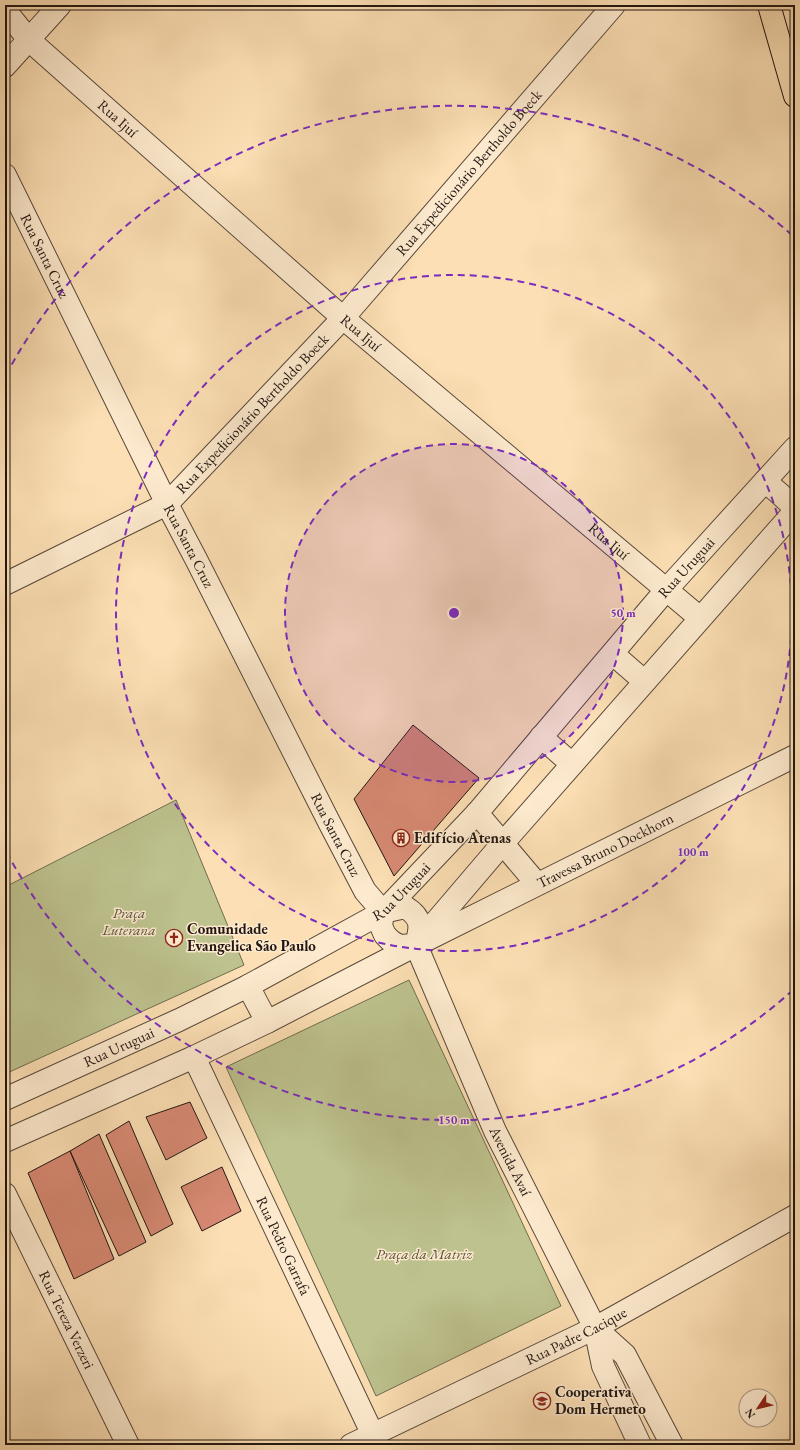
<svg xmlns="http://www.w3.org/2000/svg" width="800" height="1450" font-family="'EB Garamond',serif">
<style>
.green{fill:#bdc28e;stroke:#6f6c50}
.building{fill:#d78973;stroke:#211612}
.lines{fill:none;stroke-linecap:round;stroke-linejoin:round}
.minor-casing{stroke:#58483a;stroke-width:24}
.major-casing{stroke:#211612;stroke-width:24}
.minor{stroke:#fdeace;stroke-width:22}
.major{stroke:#fcdfb4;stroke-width:22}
.ring{fill:none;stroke:#7b2cbf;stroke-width:2;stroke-dasharray:7 5}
.labels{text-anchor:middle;stroke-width:3;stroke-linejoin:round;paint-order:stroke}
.street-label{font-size:15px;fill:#211612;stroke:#fdeace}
.poi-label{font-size:15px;font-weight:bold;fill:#211612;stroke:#fdeace;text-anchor:start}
.park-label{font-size:15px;font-style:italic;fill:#58523d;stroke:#fdeace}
.centre{fill:#7b2cbf;stroke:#fdeace;stroke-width:2}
.ring-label{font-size:12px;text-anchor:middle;font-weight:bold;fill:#7b2cbf;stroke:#fdeace;stroke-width:3;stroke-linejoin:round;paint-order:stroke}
</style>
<rect width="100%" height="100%" fill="#fcdfb4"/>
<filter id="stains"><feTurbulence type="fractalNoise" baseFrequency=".005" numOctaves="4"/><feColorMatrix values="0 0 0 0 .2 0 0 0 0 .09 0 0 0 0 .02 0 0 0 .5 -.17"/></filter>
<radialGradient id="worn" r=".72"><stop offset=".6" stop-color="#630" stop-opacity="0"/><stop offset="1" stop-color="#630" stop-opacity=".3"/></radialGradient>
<!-- green -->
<path class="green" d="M 176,800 L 244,965 L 5,1074 L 5,887 Z
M 409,980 L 561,1306 L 376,1396 L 226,1067 Z"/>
<!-- building -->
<path class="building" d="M 413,725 L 479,778 L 394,876 L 354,799 Z
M 190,1102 L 207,1138 L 166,1160 L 146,1117 Z
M 129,1121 L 173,1224 L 151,1236 L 106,1135 Z
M 99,1134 L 146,1242 L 119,1256 L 70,1151 Z
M 70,1151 L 114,1259 L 74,1279 L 28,1173 Z
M 222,1167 L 241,1211 L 202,1231 L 181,1187 Z"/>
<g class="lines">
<defs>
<g id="minor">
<path id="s1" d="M 5,10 L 29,40 L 343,318 L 700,618"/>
<path d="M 5,66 L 60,5"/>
<path id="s2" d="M 5,175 L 167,504 L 197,561 L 329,822 L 365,891 L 383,912 L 381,926 L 385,935 L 391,941 L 399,946 L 416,945"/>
<path d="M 765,481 L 780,494 L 795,508"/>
<path id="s3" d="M 5,584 L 167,504 L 343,318 L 614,5"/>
<path d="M 613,654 L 644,681"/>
<path d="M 541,737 L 572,764"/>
<path d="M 477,813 L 537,884"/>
<path d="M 383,912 L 405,907 C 423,918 421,927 416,945"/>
<path d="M 422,938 L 503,843 L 795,511"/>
<path id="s4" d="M 416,945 L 495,1131 L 595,1328 L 603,1366 L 640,1445"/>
<path d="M 248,986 L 267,1022"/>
<path id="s5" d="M 194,1057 L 373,1435"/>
<path id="s6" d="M 5,1099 L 179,1020 L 248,986 L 383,912 L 477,813 L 666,590 L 795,448"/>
<path id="s7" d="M 5,1141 L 194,1057 L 267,1022 L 416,945 L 795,756"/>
<path id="s8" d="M 5,1194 L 128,1445"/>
<path d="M 595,1328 L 625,1355 L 672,1445"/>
<path id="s9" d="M 351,1445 L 595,1328 L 795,1216"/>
</g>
<path id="major" d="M 769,5 L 795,96"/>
</defs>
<!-- minor casing -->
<use href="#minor" class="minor-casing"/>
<!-- major casing -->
<use href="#major" class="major-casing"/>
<!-- minor -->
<use href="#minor" class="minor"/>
<!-- major -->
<use href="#major" class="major"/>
</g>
<!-- distance rings -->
<circle cx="454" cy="613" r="169" fill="#7b2cbf" fill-opacity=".12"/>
<g class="ring">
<circle cx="454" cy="613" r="169"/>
<circle cx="454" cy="613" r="338"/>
<path d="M793 990A507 507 0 0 1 6 851M6 375A507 507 0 0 1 793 236"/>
</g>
<!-- icons -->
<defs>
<symbol id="building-ring" viewBox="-11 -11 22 22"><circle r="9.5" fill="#fdeace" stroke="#8f2418" stroke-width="1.5"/><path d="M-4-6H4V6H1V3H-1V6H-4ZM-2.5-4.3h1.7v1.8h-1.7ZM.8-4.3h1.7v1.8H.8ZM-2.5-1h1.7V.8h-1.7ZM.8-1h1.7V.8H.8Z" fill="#8f2418"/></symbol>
<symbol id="church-ring" viewBox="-11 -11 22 22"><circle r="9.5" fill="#fdeace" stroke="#8f2418" stroke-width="1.5"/><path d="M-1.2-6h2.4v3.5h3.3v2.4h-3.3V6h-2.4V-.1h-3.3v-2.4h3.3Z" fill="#8f2418"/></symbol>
<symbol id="school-ring" viewBox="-11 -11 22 22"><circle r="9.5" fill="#fdeace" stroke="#8f2418" stroke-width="1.5"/><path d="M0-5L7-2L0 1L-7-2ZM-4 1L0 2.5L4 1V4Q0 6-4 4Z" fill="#8f2418"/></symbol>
</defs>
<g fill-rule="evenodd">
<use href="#building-ring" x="391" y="828" width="20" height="20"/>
<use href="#church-ring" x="164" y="928" width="20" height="20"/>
<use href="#school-ring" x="532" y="1391" width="20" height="20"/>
</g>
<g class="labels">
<!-- street labels -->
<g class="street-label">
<text dy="5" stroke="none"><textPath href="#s1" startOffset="157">Rua Ijuí</textPath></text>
<text dy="5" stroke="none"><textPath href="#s3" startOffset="629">Rua Expedicionário Bertholdo Boeck</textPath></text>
<text dy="5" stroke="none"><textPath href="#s2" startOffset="90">Rua Santa Cruz</textPath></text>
<text dy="5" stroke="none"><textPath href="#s1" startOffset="481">Rua Ijuí</textPath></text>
<text dy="5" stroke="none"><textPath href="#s3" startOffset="305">Rua Expedicionário Bertholdo Boeck</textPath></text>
<text dy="5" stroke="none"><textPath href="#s1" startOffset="805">Rua Ijuí</textPath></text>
<text dy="5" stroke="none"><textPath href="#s2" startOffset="414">Rua Santa Cruz</textPath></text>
<text dy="5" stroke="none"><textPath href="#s6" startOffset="881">Rua Uruguai</textPath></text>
<text dy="5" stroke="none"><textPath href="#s2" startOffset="738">Rua Santa Cruz</textPath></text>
<text dy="5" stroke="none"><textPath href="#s7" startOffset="667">Travessa Bruno Dockhorn</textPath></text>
<text dy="5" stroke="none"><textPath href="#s6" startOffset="449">Rua Uruguai</textPath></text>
<text dy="5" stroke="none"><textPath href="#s6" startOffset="125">Rua Uruguai</textPath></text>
<text dy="5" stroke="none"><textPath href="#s4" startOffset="236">Avenida Avaí</textPath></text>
<text dy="5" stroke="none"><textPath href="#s5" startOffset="209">Rua Pedro Garrafa</textPath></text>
<text dy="5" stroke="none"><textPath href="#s8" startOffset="140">Rua Tereza Verzeri</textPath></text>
<text dy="5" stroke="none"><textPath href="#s9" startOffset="250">Rua Padre Cacique</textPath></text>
</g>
<!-- poi labels -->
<g class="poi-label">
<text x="414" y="843">Edifício Atenas</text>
<text x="187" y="934">Comunidade<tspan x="187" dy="17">Evangelica São Paulo</tspan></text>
<text x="555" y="1397">Cooperativa<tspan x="555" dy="17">Dom Hermeto</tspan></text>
</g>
<!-- park labels -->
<g class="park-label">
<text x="129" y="918">Praça<tspan x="129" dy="17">Luterana</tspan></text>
<text x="424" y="1259">Praça da Matriz</text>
</g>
</g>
<circle cx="454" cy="613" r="6" class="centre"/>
<g class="ring-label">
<text x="623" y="617">50 m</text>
<text x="693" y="856">100 m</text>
<text x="454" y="1124">150 m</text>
</g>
<!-- margin -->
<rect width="800" height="1450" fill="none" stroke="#fcdfb4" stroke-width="20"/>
<rect x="6" y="6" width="788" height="1438" fill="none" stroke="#211612" stroke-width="2"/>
<rect x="10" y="10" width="780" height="1430" fill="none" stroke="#211612"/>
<!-- north arrow -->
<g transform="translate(758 1408) rotate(235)"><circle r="19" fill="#fdeace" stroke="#a59583"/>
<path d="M0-3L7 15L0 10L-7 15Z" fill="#8f2418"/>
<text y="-6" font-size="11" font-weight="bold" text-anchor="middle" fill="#211612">N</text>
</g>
<rect width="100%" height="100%" filter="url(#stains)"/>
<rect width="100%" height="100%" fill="url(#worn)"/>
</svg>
